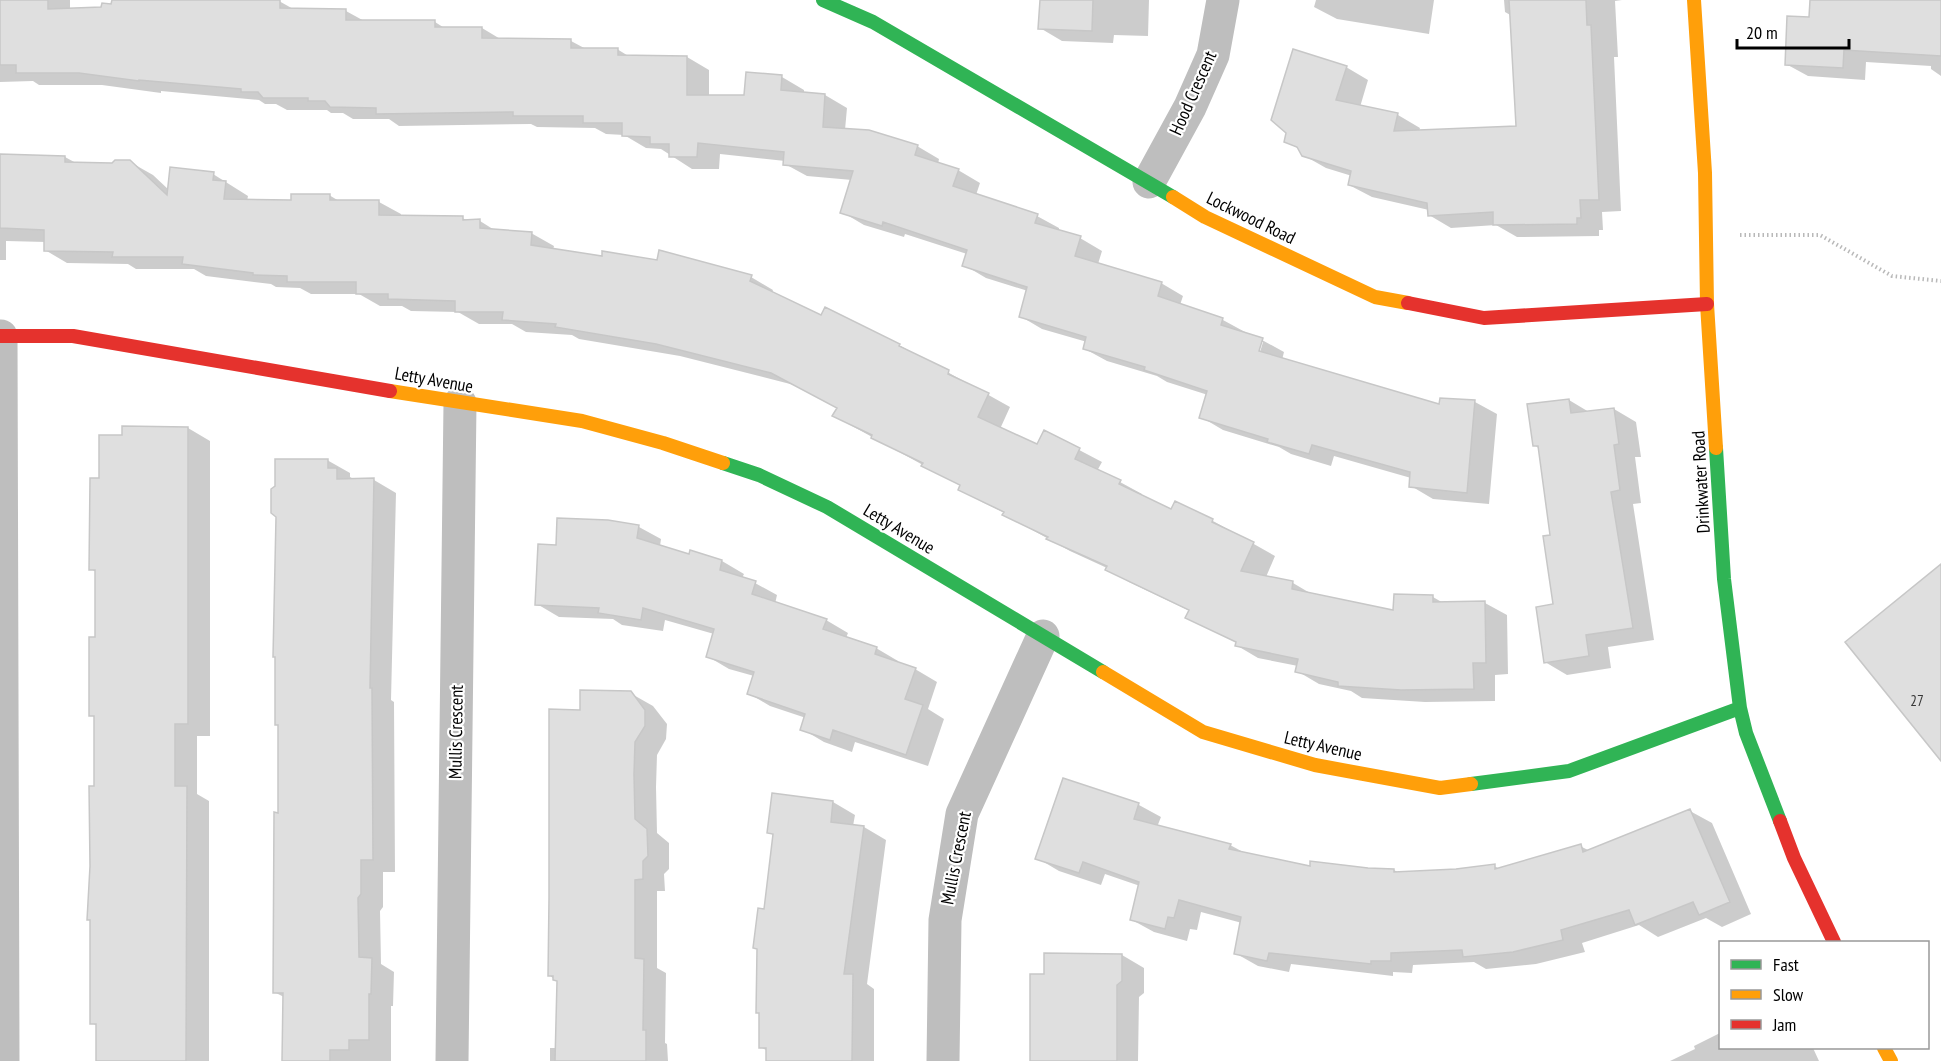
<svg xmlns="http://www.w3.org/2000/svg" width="1941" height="1061" font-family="'PT Sans Narrow',sans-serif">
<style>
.shadow{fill:#0003;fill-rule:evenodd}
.building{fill:#dfdfdf;stroke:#c7c7c7;stroke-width:1.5}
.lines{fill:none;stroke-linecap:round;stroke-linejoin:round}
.path{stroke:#b9b9b9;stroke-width:4;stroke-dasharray:1.5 3;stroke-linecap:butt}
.street{stroke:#bebebe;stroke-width:33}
.fast{stroke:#30b455;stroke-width:14}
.slow{stroke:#ff9f0a;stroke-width:14}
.jam{stroke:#e5322d;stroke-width:14}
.labels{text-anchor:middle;stroke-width:4.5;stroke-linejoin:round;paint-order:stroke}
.number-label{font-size:15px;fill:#383838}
.street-label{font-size:18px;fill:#000;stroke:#fff}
</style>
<rect width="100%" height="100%" fill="#fff"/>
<!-- shadow -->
<path class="shadow" d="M 0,0 L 70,0 L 70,10 L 102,9 L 113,6 L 113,0 L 279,1 L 295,10 L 346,11 L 366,22 L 435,22 L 446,29 L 482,28 L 502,40 L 571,41 L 586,49 L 617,49 L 630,57 L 687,57 L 709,70 L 709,97 L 745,96 L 747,74 L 782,77 L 804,90 L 804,93 L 825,95 L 847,108 L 845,130 L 917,146 L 939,159 L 938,164 L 958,170 L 980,183 L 976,195 L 1037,216 L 1059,228 L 1059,231 L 1080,238 L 1102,251 L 1098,264 L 1161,283 L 1183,296 L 1180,305 L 1223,320 L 1245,332 L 1244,334 L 1262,340 L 1284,352 L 1282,360 L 1441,406 L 1475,402 L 1497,414 L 1489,504 L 1433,499 L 1411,486 L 1411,478 L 1334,456 L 1331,466 L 1291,454 L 1279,447 L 1223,430 L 1201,417 L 1208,395 L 1167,382 L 1157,376 L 1107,361 L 1085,349 L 1087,342 L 1042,329 L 1020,316 L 1028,291 L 986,278 L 964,265 L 967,254 L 905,234 L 904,237 L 864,225 L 842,212 L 852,180 L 807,176 L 785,164 L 785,161 L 720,154 L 719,169 L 692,169 L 661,149 L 646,148 L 624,135 L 606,134 L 595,128 L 537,127 L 531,124 L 399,126 L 389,119 L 353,119 L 343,113 L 331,113 L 327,110 L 287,110 L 276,104 L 265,104 L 259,100 L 161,91 L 161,93 L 102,85 L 39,85 L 33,81 L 0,82 ZM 1260,342 L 1263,342 L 1258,359 Z
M 1041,0 L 1149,0 L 1148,36 L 1114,35 L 1113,43 L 1062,41 L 1040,28 Z
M 1316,0 L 1434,0 L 1429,34 L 1337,19 L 1314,7 Z
M 1504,0 L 1622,0 L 1615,1 L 1618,57 L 1614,57 L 1621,211 L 1602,212 L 1603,230 L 1599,230 L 1599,236 L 1517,237 L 1496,225 L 1451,228 L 1429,215 L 1429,210 L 1372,197 L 1349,185 L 1352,176 L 1326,168 L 1303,155 L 1301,150 L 1285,141 L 1346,67 L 1368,80 L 1360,107 L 1398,115 L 1420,128 L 1419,131 L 1518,127 L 1512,16 L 1505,12 Z
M 1812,0 L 1941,0 L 1941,76 L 1931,69 L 1931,66 L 1866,62 L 1865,80 L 1808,76 L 1786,64 L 1811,19 Z
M 0,154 L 65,157 L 76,163 L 112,165 L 130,162 L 153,175 L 169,190 L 213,174 L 248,196 L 247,201 L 293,202 L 329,195 L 339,201 L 379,202 L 401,214 L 401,217 L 462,218 L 469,221 L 480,221 L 496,231 L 531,233 L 554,246 L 553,250 L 603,258 L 658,262 L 661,251 L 751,277 L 773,290 L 772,293 L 822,317 L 899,345 L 1010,407 L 1000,429 L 1038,446 L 1045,432 L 1102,462 L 1097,471 L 1120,482 L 1142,494 L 1142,496 L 1172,511 L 1175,503 L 1213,521 L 1275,556 L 1266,577 L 1293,583 L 1315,596 L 1395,612 L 1433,597 L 1445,604 L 1485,603 L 1507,615 L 1508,674 L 1495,675 L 1495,701 L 1425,702 L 1362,698 L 1351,691 L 1319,684 L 1297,671 L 1298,666 L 1258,658 L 1236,645 L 1237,643 L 1187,617 L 1190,611 L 1129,582 L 1107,568 L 1070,551 L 1004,514 L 1005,513 L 982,502 L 960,489 L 961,486 L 834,416 L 838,408 L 794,385 L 680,356 L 579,339 L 572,335 L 526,332 L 512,324 L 479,324 L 458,312 L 411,311 L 402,306 L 380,306 L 359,294 L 311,294 L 300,288 L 276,287 L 271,284 L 206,276 L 194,269 L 136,269 L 128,264 L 67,263 L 45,250 L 46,242 L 6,241 L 6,260 L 0,260 Z
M 1569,400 L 1589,412 L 1614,409 L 1636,422 L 1641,457 L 1635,457 L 1641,503 L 1633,504 L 1654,640 L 1608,647 L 1611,668 L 1567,675 L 1545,662 L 1555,606 L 1551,536 L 1540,449 L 1534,445 Z
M 123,428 L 188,428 L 210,441 L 210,736 L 197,736 L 197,794 L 209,801 L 209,1061 L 97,1061 L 98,1026 L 91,1023 L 96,718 L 91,715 L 96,638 L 96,572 L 91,569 L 101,480 L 123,437 Z
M 327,460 L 350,473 L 350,477 L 355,480 L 374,480 L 396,493 L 391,700 L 394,702 L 395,872 L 383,872 L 383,907 L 380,911 L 381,964 L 394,972 L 393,1006 L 391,1006 L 391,1061 L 284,1061 L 284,997 L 274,992 L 280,814 Z
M 607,522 L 639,527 L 661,539 L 660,546 L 690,555 L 722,561 L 744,574 L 742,578 L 755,583 L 777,595 L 775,604 L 826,620 L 848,633 L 846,638 L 876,648 L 898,661 L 897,663 L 915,669 L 937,682 L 928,709 L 944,719 L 928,766 L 855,742 L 852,752 L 824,742 L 802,729 L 806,718 L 770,706 L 748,693 L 754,676 L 729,669 L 707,656 L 714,634 L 665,620 L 663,631 L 622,625 L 613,619 L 559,617 L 537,604 L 558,546 Z
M 630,693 L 653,706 L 667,724 L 666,739 L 657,755 L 656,787 L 657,833 L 669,843 L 669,869 L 664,874 L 665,891 L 657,891 L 657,968 L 666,973 L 665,1043 L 667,1044 L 668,1061 L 550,1061 L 550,1048 L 557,1048 L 558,982 L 549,975 L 581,711 Z
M 1064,780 L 1139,805 L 1161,817 L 1157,827 L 1230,845 L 1245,853 L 1311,867 L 1394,870 L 1399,873 L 1456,871 L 1494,866 L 1500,869 L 1580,846 L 1590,851 L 1690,811 L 1712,823 L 1751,914 L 1722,927 L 1706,918 L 1658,937 L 1639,925 L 1582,943 L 1585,952 L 1536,964 L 1486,969 L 1474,962 L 1413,965 L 1412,973 L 1393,972 L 1393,976 L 1291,964 L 1289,972 L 1258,966 L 1235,953 L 1242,923 L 1201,912 L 1197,930 L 1190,929 L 1187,941 L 1154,932 L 1132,920 L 1140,886 L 1105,874 L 1101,885 L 1059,871 L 1037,858 Z
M 833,802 L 855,815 L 853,826 L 864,827 L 886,840 L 867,984 L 874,989 L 874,1061 L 768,1061 L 768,1051 L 760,1047 L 759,950 L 754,948 L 766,911 L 775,836 L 768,832 Z
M 1122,955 L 1144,968 L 1144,993 L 1139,997 L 1138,1061 L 1032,1061 L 1046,976 Z
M 1720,1033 L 1720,1048 L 1813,1048 L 1819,1061 L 1670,1061 L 1695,1049 L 1694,1046 Z"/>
<!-- building -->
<path class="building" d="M 0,0 L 48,0 L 48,9 L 101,7 L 102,3 L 111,4 L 112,0 L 280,0 L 280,8 L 346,9 L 346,20 L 435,20 L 435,27 L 482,27 L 482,38 L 571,39 L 571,48 L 618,48 L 618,55 L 687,56 L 687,95 L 744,95 L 746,72 L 782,75 L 781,90 L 825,94 L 823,127 L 869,130 L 918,145 L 915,155 L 959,169 L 953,186 L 1038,214 L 1035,223 L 1081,236 L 1075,256 L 1162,282 L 1158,296 L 1223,318 L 1221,325 L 1263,338 L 1259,351 L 1439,404 L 1440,398 L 1475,400 L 1467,493 L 1409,487 L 1410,472 L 1312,445 L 1309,454 L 1267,442 L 1268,439 L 1199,418 L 1207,391 L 1144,370 L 1145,367 L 1083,349 L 1086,337 L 1019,317 L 1027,287 L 962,266 L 967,250 L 883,222 L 882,226 L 840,213 L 853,171 L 783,165 L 784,152 L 698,143 L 697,157 L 669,157 L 669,144 L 650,144 L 650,137 L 622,136 L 622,123 L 583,123 L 583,116 L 513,116 L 513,112 L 376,114 L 376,108 L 330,107 L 325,101 L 308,101 L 308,98 L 263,98 L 258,92 L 241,92 L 241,89 L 139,80 L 139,81 L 79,73 L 16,73 L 16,65 L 0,65 Z
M 1040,0 L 1093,0 L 1092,31 L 1038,29 Z
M 1509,0 L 1586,0 L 1587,25 L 1591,25 L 1599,200 L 1580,200 L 1581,218 L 1577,218 L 1577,224 L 1493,225 L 1493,212 L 1428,216 L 1427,203 L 1348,185 L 1351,171 L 1302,156 L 1297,147 L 1284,142 L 1286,133 L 1271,120 L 1293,49 L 1347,66 L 1336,100 L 1398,113 L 1394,131 L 1516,126 Z
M 1810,0 L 1941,0 L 1941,56 L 1844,50 L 1843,68 L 1785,65 L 1787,16 L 1809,17 Z
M 0,154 L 65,156 L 65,162 L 112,163 L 115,160 L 130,160 L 167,195 L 170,167 L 214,172 L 213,180 L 226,181 L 224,199 L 291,200 L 291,194 L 330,194 L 330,200 L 379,200 L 379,215 L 463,216 L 463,220 L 480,219 L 480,228 L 532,232 L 531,245 L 602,256 L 602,251 L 657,260 L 659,250 L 752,275 L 750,281 L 821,315 L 825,307 L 900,344 L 899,346 L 949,370 L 948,374 L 989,393 L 978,417 L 1037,444 L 1044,430 L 1080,448 L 1075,459 L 1121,480 L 1119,484 L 1171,509 L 1175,501 L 1213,519 L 1212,522 L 1254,542 L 1241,571 L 1293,581 L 1292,589 L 1393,610 L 1394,594 L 1433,595 L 1433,602 L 1485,601 L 1486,663 L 1473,663 L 1474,689 L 1401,690 L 1338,686 L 1338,682 L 1295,672 L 1298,659 L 1235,646 L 1236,642 L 1185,618 L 1189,610 L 1105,570 L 1107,566 L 1046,539 L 1048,537 L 1002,515 L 1004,512 L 958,490 L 960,485 L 921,466 L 923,463 L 871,438 L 872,435 L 832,416 L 837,408 L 771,373 L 656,344 L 555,327 L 556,324 L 502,320 L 503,312 L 455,312 L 455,301 L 388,299 L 388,294 L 356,294 L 356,282 L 287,282 L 287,276 L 253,275 L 253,273 L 182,264 L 183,257 L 112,257 L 113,252 L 44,251 L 44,230 L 0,228 Z
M 1569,399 L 1571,413 L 1614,408 L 1619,444 L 1614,445 L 1620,490 L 1611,492 L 1633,628 L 1586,635 L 1589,656 L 1544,663 L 1536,607 L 1553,604 L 1543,536 L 1550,535 L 1538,446 L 1533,446 L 1527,404 Z
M 122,426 L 188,427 L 188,724 L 175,724 L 175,786 L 187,786 L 186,1061 L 96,1061 L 96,1024 L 90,1024 L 90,920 L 87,920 L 90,866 L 89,786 L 94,786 L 94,716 L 89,716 L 89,637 L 95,637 L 95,570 L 89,570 L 90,478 L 99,478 L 99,435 L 122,435 Z
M 275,459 L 328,459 L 328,468 L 337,468 L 337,479 L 374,478 L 370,688 L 372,688 L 373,860 L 361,860 L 361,894 L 358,898 L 359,957 L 372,958 L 371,994 L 369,994 L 369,1040 L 349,1040 L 349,1050 L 330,1050 L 330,1061 L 282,1061 L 283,993 L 273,993 L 274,812 L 278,813 L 278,725 L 275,725 L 275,657 L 273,657 L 276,517 L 271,513 L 271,489 L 275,486 Z
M 557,518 L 608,520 L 639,525 L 637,538 L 689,554 L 690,550 L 722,560 L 720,570 L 756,581 L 752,594 L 827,619 L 823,629 L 877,647 L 875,654 L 916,668 L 905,699 L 923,705 L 906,755 L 833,730 L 830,740 L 800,730 L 805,714 L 747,694 L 754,672 L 706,657 L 714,629 L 643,608 L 641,620 L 598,613 L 599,608 L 535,605 L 538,544 L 556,545 Z
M 1941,564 L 1941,761 L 1845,642 Z
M 580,690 L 631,691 L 645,710 L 645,726 L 635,742 L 634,774 L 635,819 L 647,829 L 648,856 L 643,861 L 643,879 L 635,880 L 635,958 L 644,959 L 643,1030 L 646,1030 L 646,1061 L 555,1061 L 557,981 L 553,980 L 553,976 L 548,976 L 549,898 L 549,709 L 580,710 Z
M 1063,778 L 1139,803 L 1134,819 L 1231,844 L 1229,849 L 1310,866 L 1310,861 L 1368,868 L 1394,869 L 1394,872 L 1456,869 L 1495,864 L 1495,869 L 1581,844 L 1583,852 L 1690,809 L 1730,902 L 1699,915 L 1693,902 L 1635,925 L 1629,910 L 1561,930 L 1563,940 L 1513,952 L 1463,957 L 1462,950 L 1391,953 L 1391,961 L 1371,961 L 1371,964 L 1269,953 L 1267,961 L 1234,954 L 1241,917 L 1179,900 L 1174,918 L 1168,917 L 1165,929 L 1130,920 L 1139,882 L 1083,862 L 1079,873 L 1035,859 Z
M 772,793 L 833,801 L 831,822 L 864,826 L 844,974 L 853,974 L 852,1061 L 766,1061 L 766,1048 L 759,1048 L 759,1013 L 756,1013 L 757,949 L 753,948 L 758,908 L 764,909 L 773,834 L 767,833 Z
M 1044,953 L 1122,954 L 1122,981 L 1117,985 L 1117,1061 L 1030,1061 L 1030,974 L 1044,974 Z"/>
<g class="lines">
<!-- path -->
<path class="path" d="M 1740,235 L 1820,235 L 1892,276 L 1941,281"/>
<!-- street -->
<path class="street" d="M 1149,182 L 1190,107 L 1213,55 L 1223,0
M 1,336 L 3,1061
M 452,1061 L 460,403
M 943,1061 L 945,920 L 962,814 L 1043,636"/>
<!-- fast -->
<path class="fast" d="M 823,0 L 873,22 L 1173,197
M 1716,448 L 1724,579 L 1740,708 L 1746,733 L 1780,821
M 723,463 L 759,475 L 827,507 L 1103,672
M 1471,784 L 1569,771 L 1740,708"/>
<!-- slow -->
<path class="slow" d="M 1694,0 L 1705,173 L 1707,304 L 1716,448
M 1173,197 L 1205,217 L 1375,297 L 1408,303
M 390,391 L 582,421 L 663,443 L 723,463
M 1103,672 L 1203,732 L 1315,765 L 1440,788 L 1471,784
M 1884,1048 L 1891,1061"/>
<!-- jam -->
<path class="jam" d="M 1408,303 L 1484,318 L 1707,304
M 0,336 L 73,336 L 390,391
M 1780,821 L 1794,858 L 1834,942"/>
</g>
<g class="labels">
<!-- number labels -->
<g class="number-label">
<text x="1917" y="706">27</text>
</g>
<!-- street labels -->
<g class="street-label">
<text transform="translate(1193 93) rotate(-66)" y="6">Hood Crescent</text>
<text transform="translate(1251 218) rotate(26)" y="6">Lockwood Road</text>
<text transform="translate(434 380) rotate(10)" y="6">Letty Avenue</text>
<text transform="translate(1701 482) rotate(-93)" y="6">Drinkwater Road</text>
<text transform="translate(899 529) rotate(31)" y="6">Letty Avenue</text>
<text transform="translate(456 732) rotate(-89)" y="6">Mullis Crescent</text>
<text transform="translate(1323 746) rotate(13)" y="6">Letty Avenue</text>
<text transform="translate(956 858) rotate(-79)" y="6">Mullis Crescent</text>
</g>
</g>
<!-- legend -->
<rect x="1719" y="941" width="210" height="108" fill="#ffffff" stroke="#999999" stroke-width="1.5"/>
<rect x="1731" y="960" width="30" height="9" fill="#30b455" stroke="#999999" stroke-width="1.5"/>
<text x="1773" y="971" font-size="18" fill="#000000">Fast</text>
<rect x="1731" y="990" width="30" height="9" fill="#ff9f0a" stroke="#999999" stroke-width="1.5"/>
<text x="1773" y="1001" font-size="18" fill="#000000">Slow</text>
<rect x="1731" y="1020" width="30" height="9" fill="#e5322d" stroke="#999999" stroke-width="1.5"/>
<text x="1773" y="1031" font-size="18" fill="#000000">Jam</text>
<!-- scale -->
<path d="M1737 39v9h112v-9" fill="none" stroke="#000000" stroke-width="3"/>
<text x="1746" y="39" font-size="18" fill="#000000" stroke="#ffffff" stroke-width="4.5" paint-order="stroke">20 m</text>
</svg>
